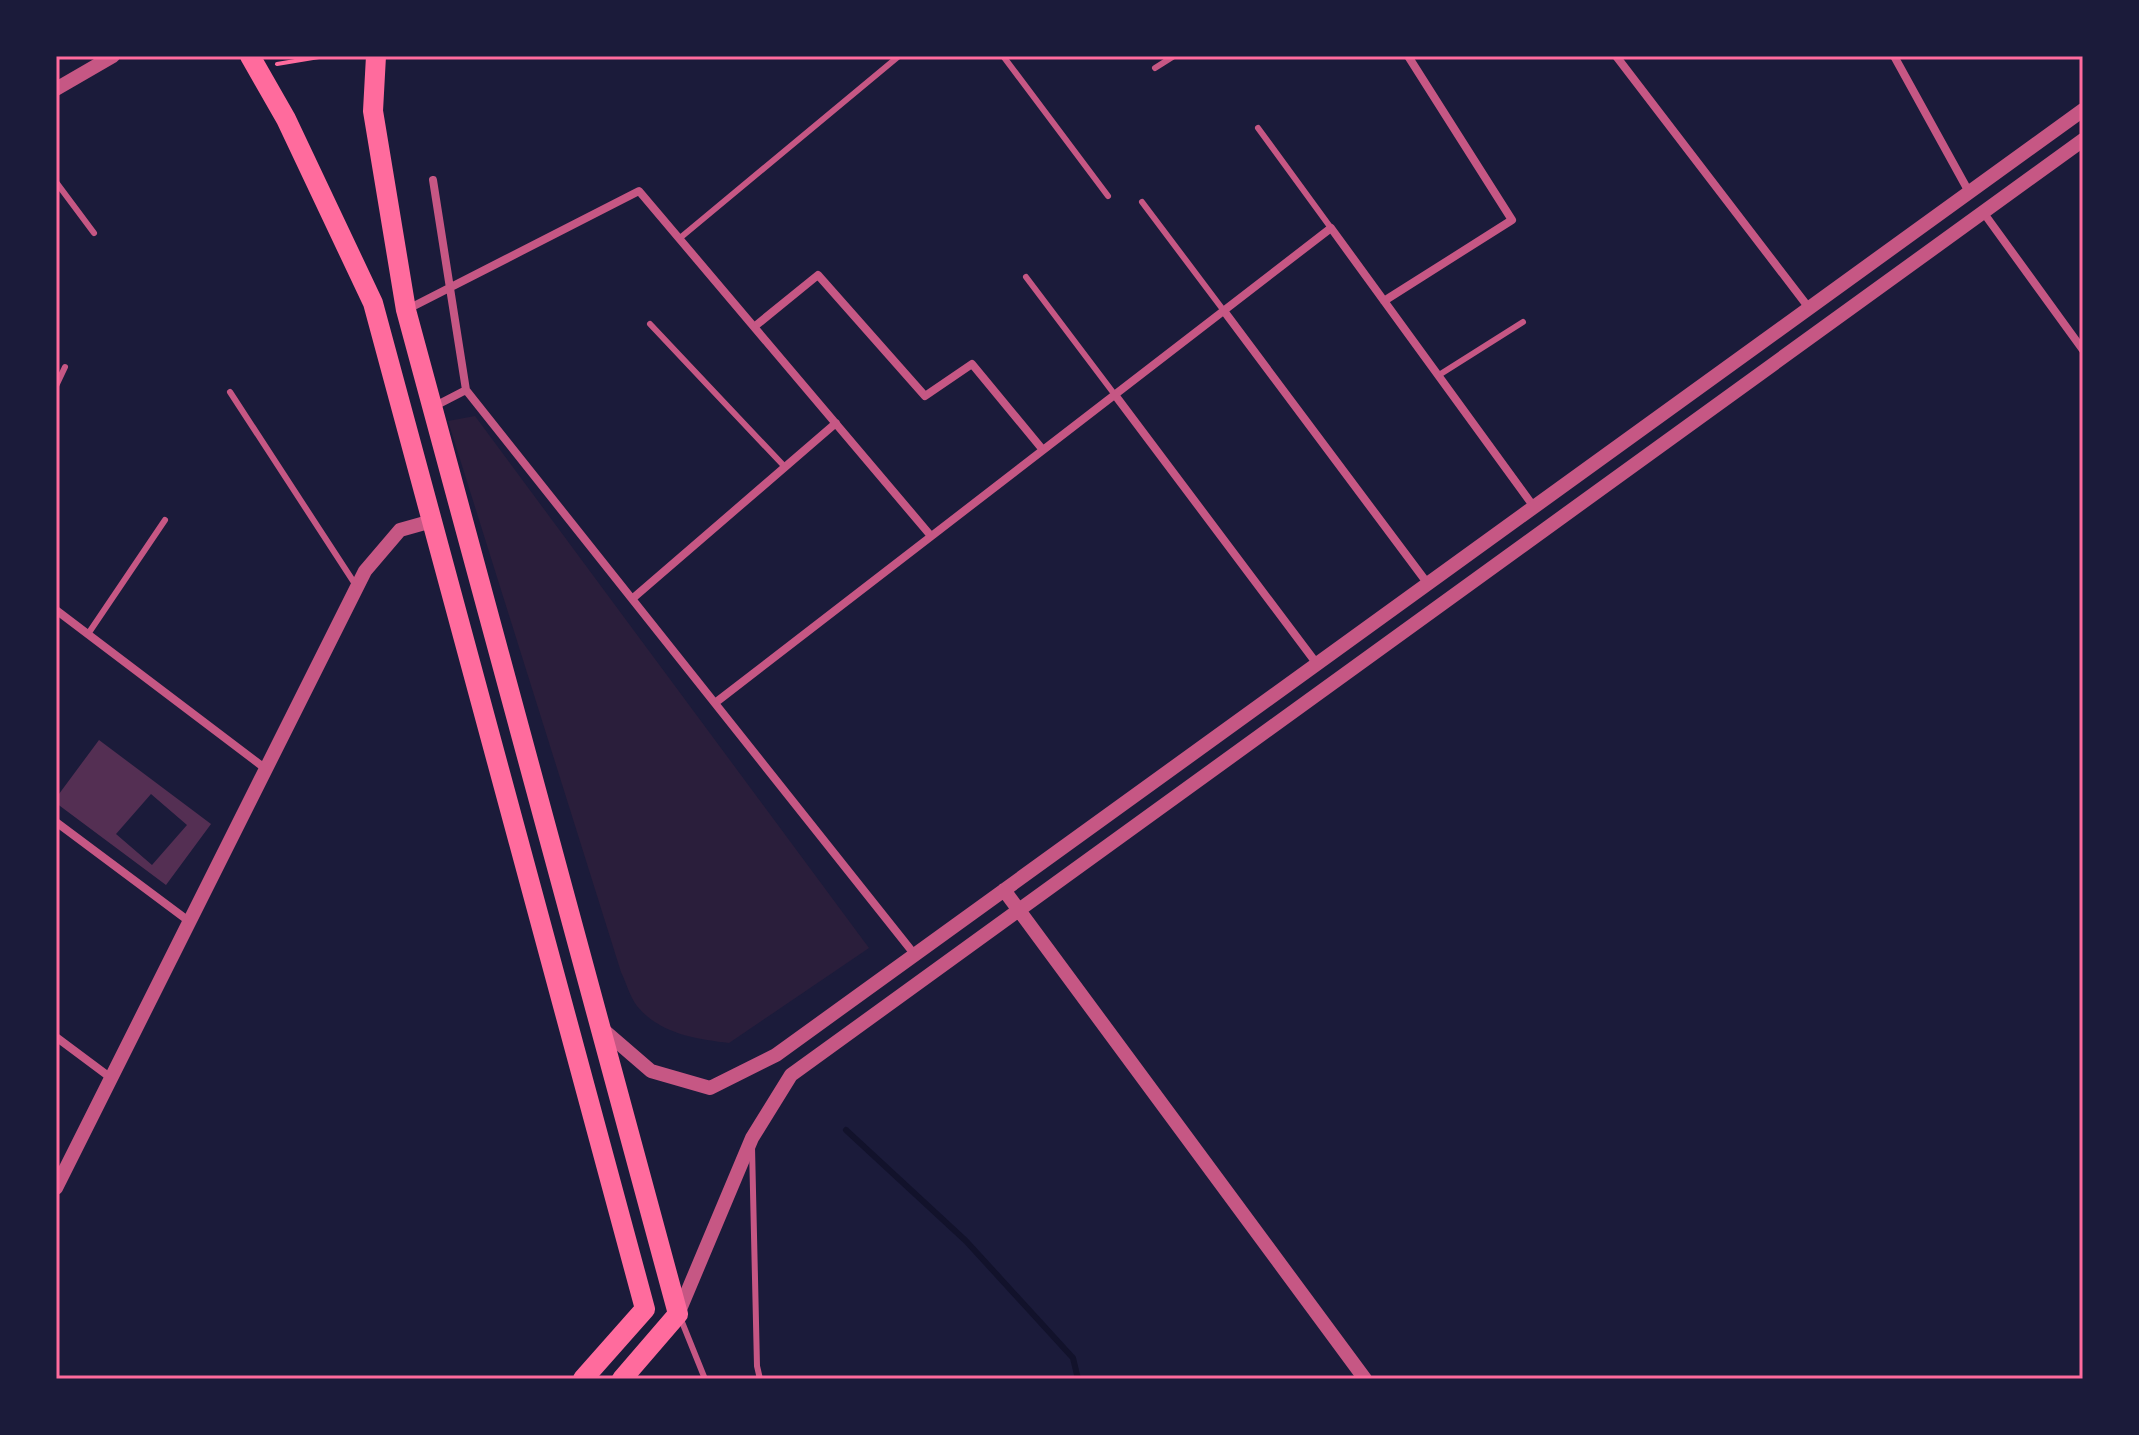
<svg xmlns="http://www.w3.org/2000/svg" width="2139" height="1435" font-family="'Nunito Sans',sans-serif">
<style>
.green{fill:#2a1e3b}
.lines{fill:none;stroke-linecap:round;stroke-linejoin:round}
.stream{stroke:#12122b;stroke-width:6}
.building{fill:#542f53;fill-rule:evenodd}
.path{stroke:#ff6b9d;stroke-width:4}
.service{stroke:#c65784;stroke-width:6}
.minor{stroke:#c65784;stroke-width:8}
.tertiary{stroke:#c65784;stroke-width:14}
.primary{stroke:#ff6b9d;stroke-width:20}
.neatline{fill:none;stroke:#ff6b9d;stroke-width:3}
</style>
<rect width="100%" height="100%" fill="#1b1b3a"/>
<!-- green -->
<path class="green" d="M 475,416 L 869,948 L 729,1043 C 696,1039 660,1034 637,1006 C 630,997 626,982 621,972 L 448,421 Z"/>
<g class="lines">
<!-- stream -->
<path class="stream" d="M 846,1130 L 966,1241 L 1073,1358 L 1078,1379"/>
</g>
<!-- building -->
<path class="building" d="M 99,740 L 211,824 L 166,885 L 56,803 L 56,798 ZM 151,794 L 187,825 L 152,865 L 116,834 Z"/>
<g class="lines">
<!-- path -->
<path class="path" d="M 277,64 L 325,56"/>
<!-- service -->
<path class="service" d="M 1003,56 L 1108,196
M 1155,68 L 1174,56
M 1258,128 L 1331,228
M 56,182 L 94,233
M 1142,202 L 1224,311
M 680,238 L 899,56
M 1026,277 L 1115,395
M 650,324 L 785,467
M 1439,375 L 1523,322
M 56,386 L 65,367
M 230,392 L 357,587
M 88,634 L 165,520
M 752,1147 L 757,1366 L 760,1379
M 680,1317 L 705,1379"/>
<!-- minor -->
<path class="minor" d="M 1616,56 L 1809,308
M 1894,56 L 1969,192
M 433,180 L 466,390 L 915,955
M 1983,212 L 2083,350
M 1384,301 L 1512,220 L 1408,56
M 406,310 L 639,191 L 931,536
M 1224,311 L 1428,584
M 754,327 L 818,275 L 925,396 L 972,364 L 1043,450
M 1115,395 L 1317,664
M 435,406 L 466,390
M 632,599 L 836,423
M 56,610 L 266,769
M 715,703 L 1331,228 L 1534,507
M 56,822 L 190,922
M 56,1037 L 111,1078"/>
<!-- tertiary -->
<path class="tertiary" d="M 56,89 L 113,56
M 1004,890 L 1365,1379
M 600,1027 L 651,1071 L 710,1088 L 776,1055 L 2083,110
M 56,1188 L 365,571 L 400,530 L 432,521
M 678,1314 L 752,1138 L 791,1075 L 2083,140"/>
<!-- primary -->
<path class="primary" d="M 250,56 L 286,119 L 373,303 L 645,1309 L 583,1379
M 376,56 L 373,111 L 406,310 L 678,1314 L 622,1379"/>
</g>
<!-- border -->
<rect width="2139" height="1435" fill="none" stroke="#1b1b3a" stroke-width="116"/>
<rect x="58" y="58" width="2023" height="1319" class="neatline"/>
</svg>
